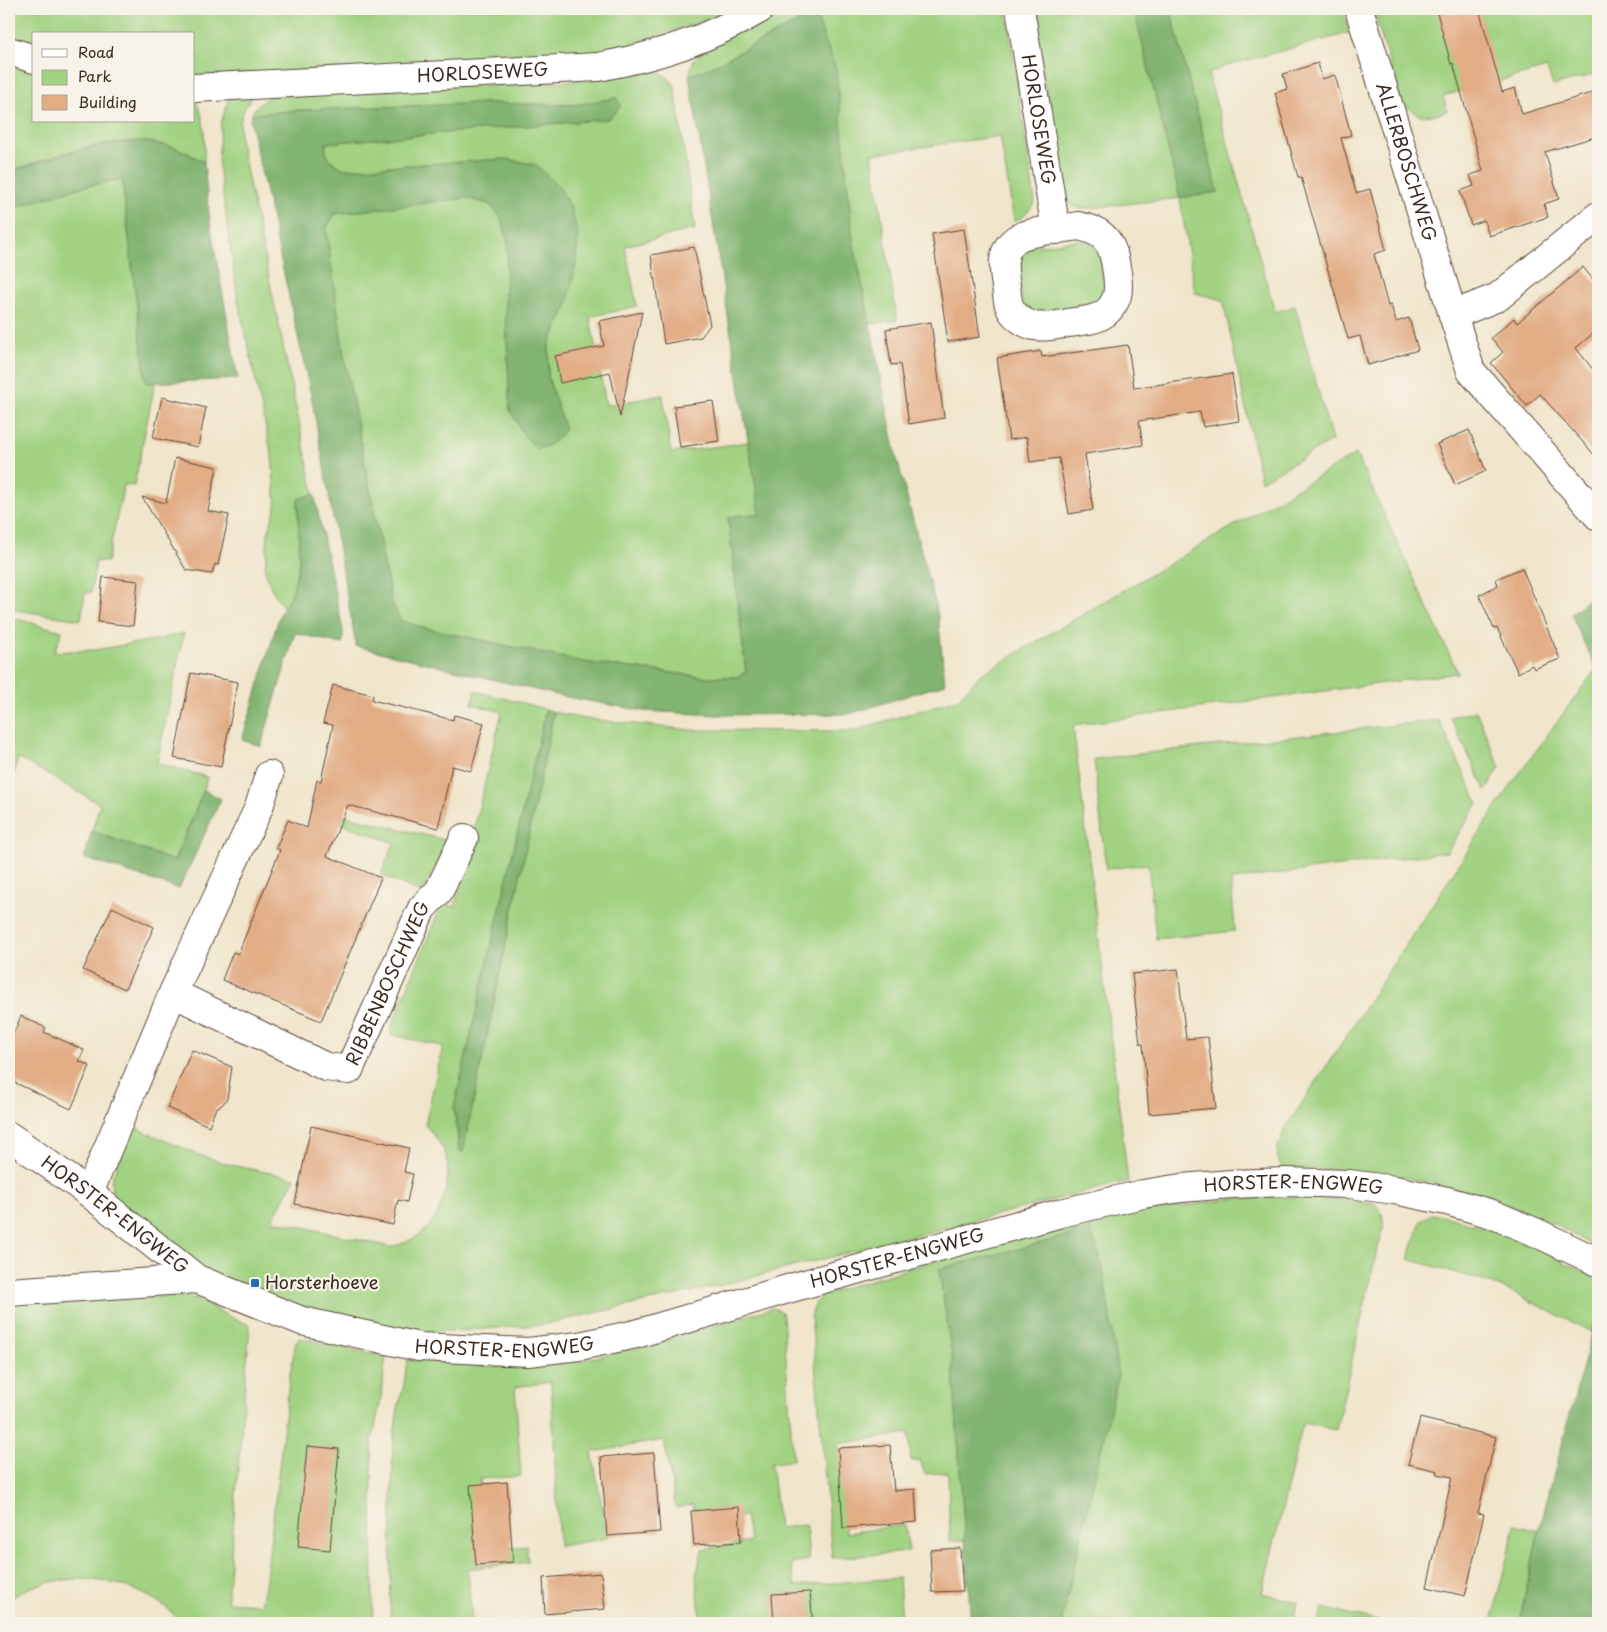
<svg xmlns="http://www.w3.org/2000/svg" width="1607" height="1632" font-family="'Playpen Sans',sans-serif">
<style>
.green{fill:#a0d281;stroke:#6e7e50}
.forest{fill:#80b46f;stroke:#5e6f46}
.building{fill:#e2ac84}
.lines{fill:none;stroke-linecap:round;stroke-linejoin:round}
.minor-casing{stroke:#564638;stroke-width:30}
.minor{stroke:#fff;stroke-width:28}
.poi-dot{fill:#1f6fb2;stroke:#f7f3e8;stroke-width:2}
.labels{text-anchor:middle;stroke-width:4.5;stroke-linejoin:round;paint-order:stroke}
.street-label{font-size:18px;fill:#3b2a1e;stroke:#f7f3e8}
.poi-label{font-size:18px;fill:#3b2a1e;stroke:#f7f3e8;text-anchor:start}
</style>
<rect width="100%" height="100%" fill="#f7f3e8"/>
<filter id="ink" filterUnits="userSpaceOnUse"><feTurbulence type="fractalNoise" baseFrequency=".02" numOctaves="2"/><feDisplacementMap in="SourceGraphic" scale="10" xChannelSelector="R" yChannelSelector="G"/><feConvolveMatrix kernelMatrix="1 2 1 2 8 2 1 2 1" color-interpolation-filters="sRGB"/></filter>
<filter id="wash" filterUnits="userSpaceOnUse"><feTurbulence type="fractalNoise" baseFrequency=".0096" numOctaves="4" result="noise"/><feDisplacementMap in="SourceGraphic" scale="20" xChannelSelector="R" yChannelSelector="G"/><feGaussianBlur stdDeviation="1.12" result="paint"/><feColorMatrix in="noise" values="0 0 0 0 0 0 0 0 0 0 0 0 0 0 0 0 0 1.4 0 .05"/><feComposite in="paint" operator="in"/></filter>
<g filter="url(#wash)">
<rect width="100%" height="100%" fill="#f0e5cb"/>
<!-- green -->
<path class="green" d="M 9,9 L 737,9 L 600,55 L 194,76 L 194,34 L 34,34 L 34,43 L 9,35 Z
M 778,9 L 1006,9 L 1035,202 C 1029,211 1025,218 1014,221 L 1000,136 L 872,154 L 897,320 L 870,324 L 853,240 L 815,13 L 707,69 L 689,75 L 693,61 L 706,48 Z
M 1034,9 L 1134,9 L 1180,197 L 1218,192 L 1170,9 L 1342,9 L 1349,33 L 1225,66 L 1208,74 L 1275,312 L 1295,306 L 1332,441 L 1261,481 L 1223,300 L 1195,293 L 1180,198 L 1081,209 L 1070,205 L 1061,193 Z
M 1373,9 L 1598,9 L 1598,73 L 1553,86 L 1547,68 L 1443,96 L 1447,111 C 1425,118 1418,119 1401,101 Z
M 9,61 L 34,69 L 34,121 L 194,121 L 194,99 C 207,117 204,141 204,162 C 194,157 184,150 173,147 C 121,131 58,154 9,172 L 9,86 L 13,84 L 9,83 Z
M 654,71 C 664,74 670,77 675,87 L 695,229 L 625,246 L 637,306 L 590,317 L 606,405 L 663,395 L 671,453 L 748,442 L 761,514 L 739,515 L 728,518 L 746,672 L 737,677 L 705,677 L 583,662 L 420,627 L 399,620 L 391,600 L 343,350 L 326,228 L 335,214 L 466,198 L 489,204 L 501,217 L 508,242 L 505,294 L 510,410 L 564,429 L 548,377 L 549,344 L 558,325 L 571,209 L 559,187 L 537,165 L 506,159 L 344,169 C 332,161 324,159 326,143 L 608,119 L 617,98 L 574,105 L 486,103 L 301,110 L 252,114 L 255,108 L 269,96 L 586,80 Z
M 252,96 C 241,114 239,118 240,139 L 314,494 L 298,499 L 299,564 L 292,593 L 284,608 L 272,590 L 265,570 L 268,534 L 276,506 L 272,456 L 238,300 L 218,160 L 221,123 L 229,97 Z
M 122,179 L 146,383 L 155,383 L 134,486 L 124,485 L 107,562 L 96,561 L 91,592 L 85,593 L 81,620 L 9,609 L 9,209 L 81,187 Z
M 1078,240 L 1086,241 L 1094,245 L 1100,254 L 1104,292 L 1097,303 L 1090,306 L 1041,314 L 1030,310 L 1022,301 L 1016,266 L 1021,253 L 1031,247 Z
M 1356,454 L 1458,673 L 1073,725 L 1128,1181 L 722,1285 L 541,1325 L 454,1331 L 425,1331 L 388,1327 L 342,1317 L 308,1307 L 307,1309 L 213,1274 L 113,1197 L 111,1181 L 133,1127 L 202,1156 L 231,1165 L 295,1178 L 272,1220 L 391,1247 C 404,1243 419,1238 428,1227 C 443,1210 453,1175 445,1153 C 441,1143 432,1133 425,1125 L 443,1046 L 391,1035 L 391,1028 L 442,903 L 455,907 L 502,712 L 472,704 L 475,691 L 546,709 L 454,1108 L 459,1151 L 463,1152 L 554,712 L 579,718 L 691,730 L 852,731 L 958,699 L 980,675 Z
M 9,617 L 62,631 L 54,652 L 94,650 L 160,639 L 184,633 L 157,763 L 207,777 L 204,790 L 174,861 L 92,831 L 100,804 L 18,758 L 9,794 Z
M 1596,669 L 1598,671 L 1598,1248 C 1577,1237 1556,1224 1534,1215 C 1455,1183 1369,1166 1284,1169 C 1272,1157 1279,1142 1285,1129 L 1511,785 Z
M 1476,711 L 1500,767 L 1486,791 L 1450,717 Z
M 1439,720 L 1478,803 L 1447,852 L 1231,880 L 1235,931 L 1156,939 L 1148,864 L 1106,869 L 1094,759 Z
M 322,810 L 449,841 L 422,893 L 381,875 L 394,843 L 321,816 Z
M 1273,1197 L 1313,1197 L 1375,1204 C 1389,1218 1383,1234 1377,1250 L 1336,1430 L 1303,1423 L 1262,1593 L 1298,1602 L 1294,1623 L 1061,1623 L 1118,1376 L 939,1269 L 952,1355 L 965,1541 L 950,1541 L 948,1472 L 925,1474 L 920,1460 L 911,1461 L 909,1433 L 838,1444 L 846,1533 L 905,1525 L 909,1552 L 832,1558 L 811,1316 L 816,1302 L 822,1295 L 946,1257 L 1081,1222 L 1228,1199 Z
M 1432,1214 C 1494,1226 1543,1250 1598,1280 L 1598,1320 L 1596,1319 L 1592,1332 L 1501,1287 L 1471,1277 L 1408,1259 L 1421,1221 Z
M 184,1296 L 195,1298 L 230,1317 L 250,1325 L 227,1602 L 261,1604 L 265,1586 L 290,1374 L 296,1341 L 299,1338 L 386,1357 L 380,1403 L 372,1442 L 373,1623 L 183,1623 C 176,1617 170,1610 163,1605 C 124,1578 73,1572 29,1588 C 22,1591 15,1596 9,1599 L 9,1303 Z
M 773,1308 L 782,1312 L 783,1316 L 793,1460 L 771,1464 L 779,1528 L 806,1525 L 809,1560 L 791,1564 L 795,1586 L 899,1578 L 902,1623 L 701,1623 L 696,1576 L 702,1550 L 750,1541 L 745,1516 L 697,1525 L 693,1504 L 676,1508 L 664,1440 L 592,1452 L 608,1538 L 559,1546 L 551,1382 L 515,1387 L 521,1476 L 480,1479 L 485,1550 L 527,1546 L 528,1562 L 468,1569 L 472,1623 L 390,1623 L 393,1442 L 398,1408 L 404,1385 L 407,1360 C 456,1364 506,1370 555,1364 C 630,1354 702,1328 773,1308 Z
M 1515,1525 L 1539,1531 L 1519,1623 L 1491,1623 Z
M 1322,1608 L 1386,1623 L 1318,1623 Z"/>
<!-- forest -->
<path class="forest" d="M 1134,9 L 1170,9 L 1218,192 L 1180,198 Z
M 815,13 L 836,69 L 853,240 L 897,459 L 938,615 L 945,684 L 849,714 L 716,715 L 644,711 L 561,696 L 356,646 L 312,400 L 250,120 L 252,114 L 301,110 L 486,103 L 574,105 L 616,98 L 621,105 L 617,111 L 608,119 L 326,143 C 324,159 332,162 344,169 L 506,159 L 537,165 L 559,187 L 571,209 L 578,235 L 576,264 L 567,306 L 549,344 L 548,377 L 565,429 C 557,440 550,446 537,449 L 525,437 L 510,410 L 505,294 L 508,242 L 501,217 L 489,204 L 466,198 L 335,214 L 326,228 L 343,350 L 391,600 L 400,620 L 420,627 L 583,662 L 705,677 L 737,677 L 746,672 L 728,518 L 739,515 L 760,514 L 689,75 L 707,69 Z
M 141,141 L 174,147 L 204,162 L 210,223 L 238,379 L 146,383 L 122,179 L 81,187 L 9,209 L 9,172 L 66,153 L 106,144 Z
M 314,494 L 343,630 L 343,641 L 342,644 L 295,633 L 261,746 L 242,740 L 280,614 L 292,593 L 299,564 L 298,499 Z
M 1598,591 L 1598,671 L 1596,669 L 1571,614 Z
M 546,709 L 554,712 L 463,1152 L 459,1151 L 458,1133 L 454,1108 Z
M 204,790 L 221,799 L 179,889 L 84,858 L 92,831 L 174,861 Z
M 1091,1230 L 1103,1268 L 1118,1376 L 1061,1623 L 971,1623 L 952,1355 L 939,1269 Z
M 1596,1318 L 1598,1320 L 1598,1623 L 1519,1623 L 1539,1530 Z"/>
<g id="blocks">
<!-- building -->
<path class="building" d="M 1436,9 L 1479,9 L 1502,92 L 1515,88 L 1522,114 L 1598,91 L 1598,136 L 1545,152 L 1559,199 L 1544,204 L 1548,217 L 1489,236 L 1484,220 L 1471,225 L 1460,191 L 1474,186 L 1470,175 L 1483,171 L 1453,63 L 1451,64 Z
M 1318,63 L 1322,79 L 1335,75 L 1351,135 L 1341,138 L 1356,193 L 1370,189 L 1386,250 L 1374,254 L 1388,306 L 1391,305 L 1396,322 L 1409,318 L 1418,350 L 1368,365 L 1360,336 L 1348,339 L 1301,177 L 1298,177 L 1275,93 L 1287,89 L 1283,74 Z
M 964,229 L 980,337 L 948,342 L 932,234 Z
M 694,247 L 710,325 L 701,337 L 664,344 L 651,255 Z
M 1583,267 L 1598,286 L 1598,329 L 1576,348 L 1598,376 L 1598,459 L 1540,394 L 1527,406 L 1491,363 L 1503,352 L 1491,338 L 1514,318 L 1517,323 Z
M 642,312 L 620,417 L 610,372 L 560,383 L 555,356 L 604,346 L 599,321 Z
M 931,322 L 944,418 L 909,424 L 900,364 L 891,365 L 886,329 Z
M 1128,345 L 1134,388 L 1232,374 L 1239,421 L 1203,427 L 1200,412 L 1139,421 L 1143,445 L 1085,454 L 1093,510 L 1069,514 L 1059,458 L 1030,462 L 1027,437 L 1009,440 L 997,358 L 1041,351 L 1042,357 Z
M 162,397 L 206,408 L 198,447 L 153,438 Z
M 713,401 L 719,441 L 680,447 L 674,406 Z
M 1469,430 L 1486,471 L 1455,485 L 1437,444 Z
M 175,458 L 217,467 L 208,511 L 229,515 L 218,565 L 215,564 L 212,574 L 186,570 L 142,497 L 166,503 Z
M 1522,568 L 1560,659 L 1534,669 L 1532,665 L 1518,673 L 1497,628 L 1494,629 L 1479,595 L 1498,585 L 1496,579 Z
M 103,577 L 138,581 L 133,626 L 98,622 Z
M 191,673 L 238,682 L 221,767 L 174,758 Z
M 333,685 L 373,695 L 372,700 L 453,720 L 454,715 L 484,723 L 471,771 L 452,766 L 438,828 L 348,805 L 327,856 L 381,878 L 321,1021 L 222,980 L 233,952 L 238,954 L 280,850 L 276,848 L 288,820 L 307,828 L 317,780 L 321,781 L 333,725 L 323,723 Z
M 112,907 L 154,927 L 125,989 L 83,970 Z
M 1178,969 L 1186,1039 L 1208,1037 L 1216,1108 L 1149,1114 L 1143,1044 L 1140,1044 L 1132,974 Z
M 21,1016 L 46,1028 L 44,1032 L 84,1050 L 79,1061 L 90,1066 L 71,1109 L 9,1080 L 9,1044 Z
M 192,1050 L 232,1067 L 227,1099 L 222,1105 L 216,1108 L 209,1126 L 167,1108 Z
M 311,1126 L 409,1148 L 404,1172 L 413,1174 L 407,1202 L 398,1200 L 393,1225 L 295,1204 Z
M 1420,1418 L 1496,1437 L 1478,1513 L 1484,1514 L 1465,1596 L 1427,1587 L 1452,1477 L 1437,1474 L 1438,1471 L 1408,1464 Z
M 890,1445 L 894,1491 L 915,1489 L 917,1522 L 843,1528 L 838,1448 Z
M 307,1446 L 339,1449 L 330,1550 L 298,1547 Z
M 654,1453 L 660,1532 L 607,1536 L 601,1457 Z
M 507,1482 L 513,1562 L 476,1565 L 470,1485 Z
M 739,1507 L 741,1542 L 694,1545 L 691,1511 Z
M 960,1548 L 963,1591 L 932,1592 L 930,1550 Z
M 601,1573 L 605,1609 L 545,1614 L 543,1578 Z
M 810,1592 L 813,1623 L 774,1623 L 772,1594 Z"/>
</g>
</g>
<g filter="url(#ink)">
<use href="#blocks" fill-opacity="0" stroke="#564638" stroke-width="1"/>
<g class="lines">
<defs>
<g id="minor">
<path id="s1" d="M 1020,9 L 1056,230"/>
<path id="s2" d="M 1359,9 L 1453,315 L 1471,371 L 1598,516"/>
<path d="M 9,51 L 34,59"/>
<path id="s3" d="M 194,88 L 598,67 C 658,56 707,40 760,9"/>
<path d="M 1078,226 C 1089,228 1100,231 1107,241 C 1115,250 1120,284 1117,296 C 1115,302 1110,310 1104,314 C 1094,321 1079,321 1068,323 C 1057,325 1045,328 1034,326 C 1023,323 1012,315 1009,305 C 1007,299 1007,292 1006,286 C 1003,268 1000,249 1018,238 C 1030,231 1063,229 1078,226 Z"/>
<path d="M 1453,315 L 1498,297 L 1598,216"/>
<path id="s4" d="M 173,993 L 326,1067 L 349,1070 L 422,908 L 439,891 L 464,838"/>
<path id="s5" d="M 9,1136 L 89,1193 L 197,1279 L 302,1321 L 419,1347 L 528,1352 L 579,1346 L 636,1334 L 798,1286 L 1061,1213 L 1143,1194 L 1181,1188 L 1231,1184 L 1286,1182 L 1349,1184 L 1395,1190 L 1447,1201 L 1492,1214 L 1537,1233 L 1598,1262"/>
<path d="M 89,1193 L 173,993 L 259,807 L 269,775"/>
<path d="M 9,1292 L 197,1279"/>
</g>
</defs>
<!-- minor casing -->
<use href="#minor" class="minor-casing"/>
<!-- minor -->
<use href="#minor" class="minor"/>
</g>
</g>
<!-- markers -->
<rect class="poi-dot" x="250" y="1278" width="10" height="10" rx="2.5"/>
<g class="labels">
<!-- street labels -->
<g class="street-label">
<text dy="6" stroke="none"><textPath href="#s3" startOffset="289">HORLOSEWEG</textPath></text>
<text dy="6" stroke="none"><textPath href="#s1" startOffset="112">HORLOSEWEG</textPath></text>
<text dy="6" stroke="none"><textPath href="#s2" startOffset="160">ALLERBOSCHWEG</textPath></text>
<text dy="6" stroke="none"><textPath href="#s4" startOffset="288">RIBBENBOSCHWEG</textPath></text>
<text dy="6" stroke="none"><textPath href="#s5" startOffset="1365">HORSTER-ENGWEG</textPath></text>
<text dy="6" stroke="none"><textPath href="#s5" startOffset="132">HORSTER-ENGWEG</textPath></text>
<text dy="6" stroke="none"><textPath href="#s5" startOffset="960">HORSTER-ENGWEG</textPath></text>
<text dy="6" stroke="none"><textPath href="#s5" startOffset="555">HORSTER-ENGWEG</textPath></text>
</g>
<!-- poi labels -->
<g class="poi-label">
<text x="265" y="1289">Horsterhoeve</text>
</g>
</g>
<!-- margin -->
<rect width="1607" height="1632" fill="none" stroke="#f7f3e8" stroke-width="30"/>
<!-- legend -->
<rect x="32" y="32" width="162" height="90" fill="#f7f3e8" stroke="#aca397"/>
<rect x="42" y="49" width="25" height="8" fill="#ffffff" stroke="#aca397"/>
<text x="78" y="58" font-size="15" fill="#3b2a1e">Road</text>
<rect x="42" y="70" width="25" height="15" fill="#a0d281" stroke="#aca397"/>
<text x="78" y="82" font-size="15" fill="#3b2a1e">Park</text>
<rect x="42" y="95" width="25" height="15" fill="#e2ac84" stroke="#aca397"/>
<text x="78" y="108" font-size="15" fill="#3b2a1e">Building</text>
</svg>
